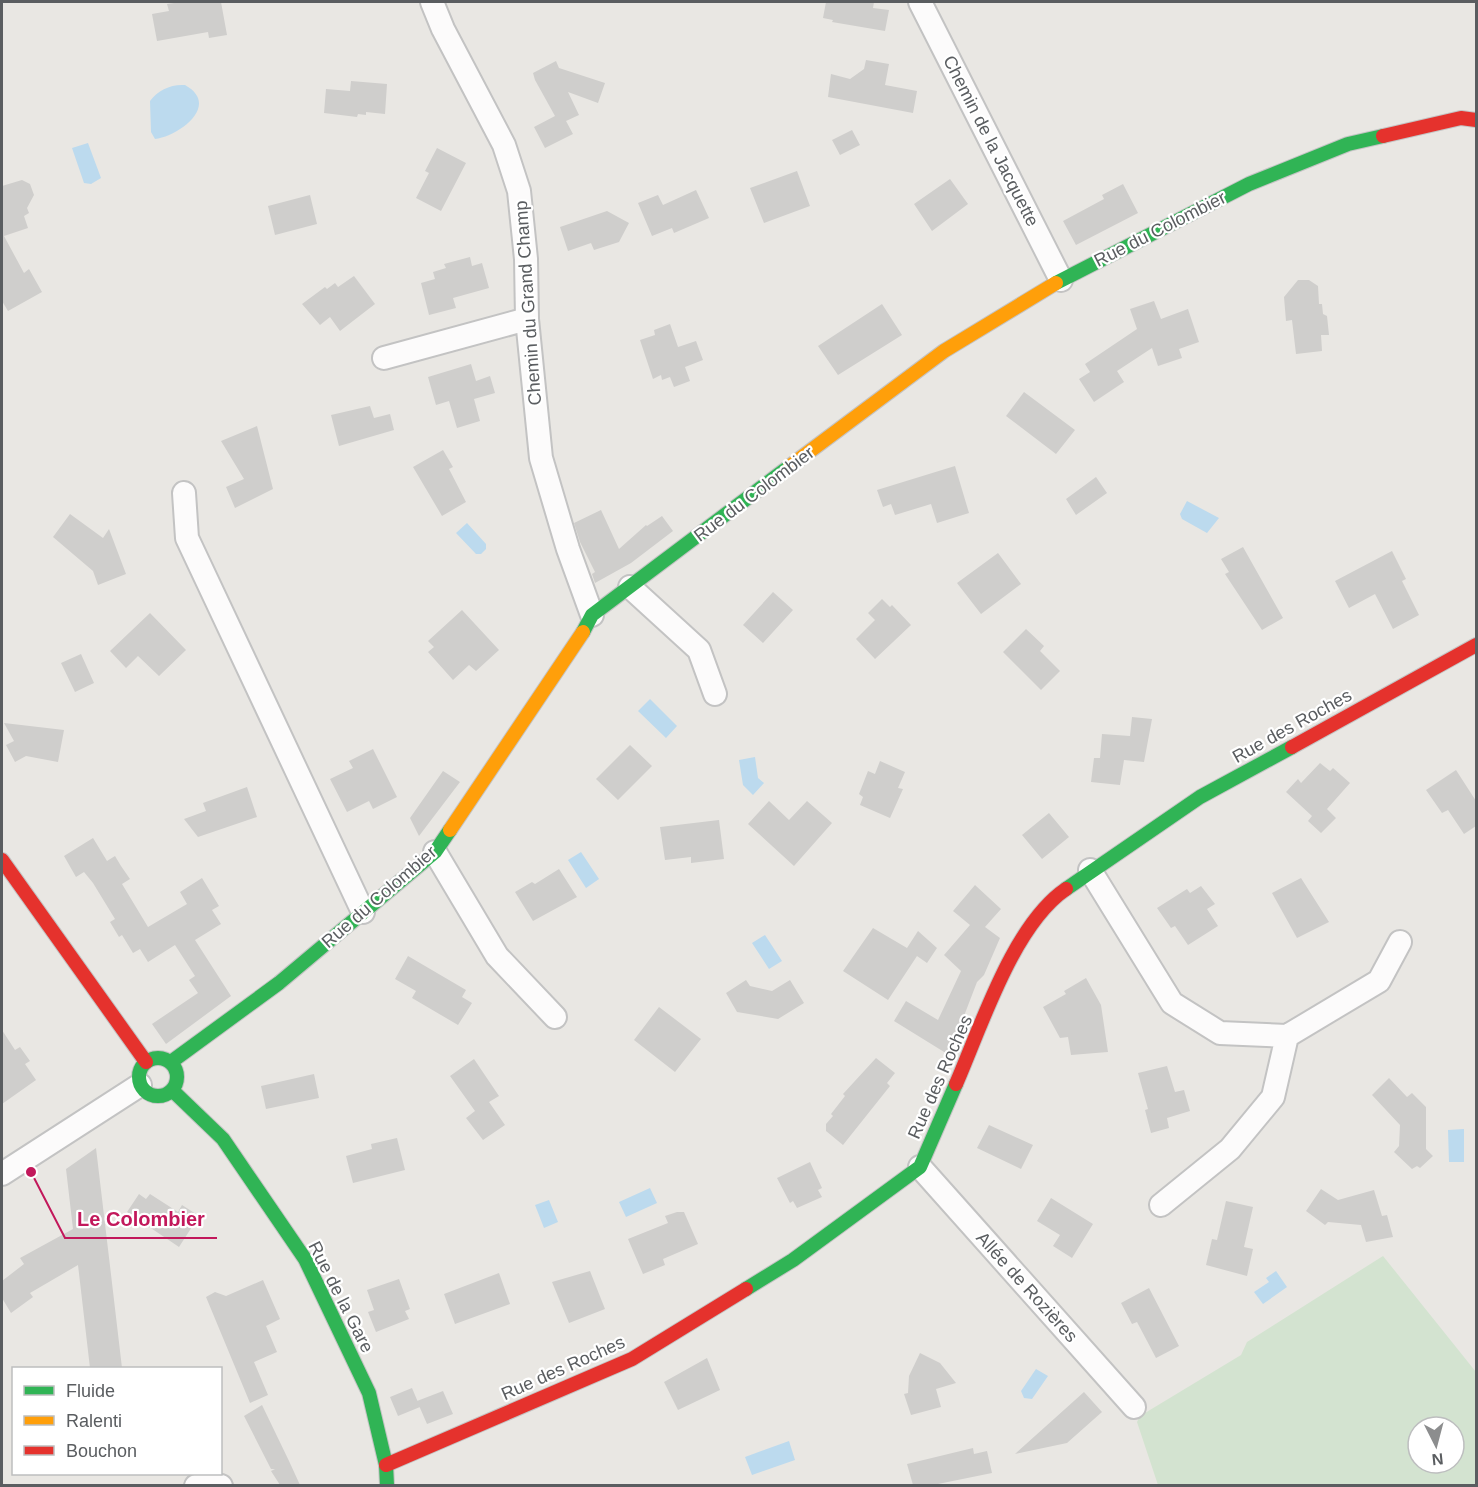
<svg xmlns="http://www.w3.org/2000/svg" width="1478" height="1487" font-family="Arial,sans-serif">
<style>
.green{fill:#d3e3d0;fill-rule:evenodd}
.water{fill:#bcdaee}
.building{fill:#cfcecc}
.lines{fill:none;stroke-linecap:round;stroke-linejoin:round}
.street-casing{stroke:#c3c3c3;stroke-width:26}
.fast-casing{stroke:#c4c4c4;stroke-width:16}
.slow-casing{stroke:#c4c4c4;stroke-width:16}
.jam-casing{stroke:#c4c4c4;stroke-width:16}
.street{stroke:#fcfbfb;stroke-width:22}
.fast{stroke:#30b455;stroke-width:14}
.slow{stroke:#ff9f0a;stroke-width:14}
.jam{stroke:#e5322d;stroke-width:14}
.labels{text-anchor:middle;stroke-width:4.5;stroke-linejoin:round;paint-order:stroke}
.street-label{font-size:18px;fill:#5a5d60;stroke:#fff}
.leader{fill:none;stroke:#c2185b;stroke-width:2}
.callout-dot{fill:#c2185b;stroke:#fff;stroke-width:2}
.callout-label{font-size:20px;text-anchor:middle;font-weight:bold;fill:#c2185b;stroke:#fff;stroke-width:4.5;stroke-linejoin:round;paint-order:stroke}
</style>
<rect width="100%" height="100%" fill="#e9e7e3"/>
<!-- green -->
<path class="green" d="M 1383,1256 L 1476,1372 L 1476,1485 L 1158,1485 L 1137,1422 L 1140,1416 L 1241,1355 L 1247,1342 ZM 1418,1427 L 1454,1427 L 1454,1463 L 1418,1463 Z"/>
<!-- water -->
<path class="water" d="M 185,85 C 221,105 179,136 155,139 L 151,132 L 150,101 C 158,90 171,84 185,85 Z
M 88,143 L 101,178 L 91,184 L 84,183 L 72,148 Z
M 1187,501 L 1219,518 L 1207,533 L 1182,519 L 1180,514 Z
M 467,523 L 486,544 L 486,549 L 481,554 L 476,554 L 456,533 Z
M 650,699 L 677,726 L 666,738 L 638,711 Z
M 755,757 L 758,778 L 764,783 L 753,795 L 743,785 L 739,760 Z
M 581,852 L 599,879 L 586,888 L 568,860 Z
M 765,935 L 782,961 L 769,969 L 752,943 Z
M 1464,1129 L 1464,1162 L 1449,1162 L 1448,1130 Z
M 650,1188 L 657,1203 L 626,1217 L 619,1202 Z
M 549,1200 L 558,1222 L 544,1228 L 535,1205 Z
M 1276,1271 L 1287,1287 L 1263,1304 L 1254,1292 L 1269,1282 L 1266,1278 Z
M 1036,1369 L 1048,1376 L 1032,1399 L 1024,1398 L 1021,1391 Z
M 789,1441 L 795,1460 L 752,1475 L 745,1457 Z"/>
<!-- building -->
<path class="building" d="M 181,2 L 221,2 L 227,35 L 209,38 L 208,32 L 157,41 L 152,14 L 169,11 L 167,4 Z
M 826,2 L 874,2 L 873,8 L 889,10 L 885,31 L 832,22 L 833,20 L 823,18 Z
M 866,60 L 889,64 L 885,85 L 917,91 L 913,113 L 828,97 L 831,74 L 850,79 L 864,69 Z
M 556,61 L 559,68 L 605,83 L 598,103 L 568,92 L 579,115 L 566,121 L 573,134 L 545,148 L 534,127 L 555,116 L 535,80 L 533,73 Z
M 351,81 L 387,84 L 385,114 L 366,112 L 366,115 L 358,114 L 357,117 L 324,113 L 326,89 L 350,91 Z
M 852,130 L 860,145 L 840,155 L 832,140 Z
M 437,148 L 466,163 L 441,211 L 416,198 L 429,173 L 425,171 Z
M 797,171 L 810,206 L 764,223 L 750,188 Z
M 950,179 L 968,204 L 932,231 L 914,204 Z
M 22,180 L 30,184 L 34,195 L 27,208 L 29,213 L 24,216 L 28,228 L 4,236 L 24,273 L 29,269 L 42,292 L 8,311 L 2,301 L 2,186 Z
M 1123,184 L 1138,213 L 1076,245 L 1063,221 L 1104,199 L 1102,195 Z
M 696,190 L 709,218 L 674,233 L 672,228 L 652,236 L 638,203 L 658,195 L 663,205 Z
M 310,195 L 317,224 L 275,235 L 268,206 Z
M 607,211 L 629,223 L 619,242 L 594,250 L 591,243 L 568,251 L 560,227 Z
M 470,257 L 472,266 L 482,263 L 489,288 L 453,298 L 456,308 L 429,315 L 421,283 L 435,279 L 433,272 L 446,268 L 444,264 Z
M 354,276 L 375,304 L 340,331 L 330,317 L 320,325 L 302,304 L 325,287 L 327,289 L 335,283 L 338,287 Z
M 1298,280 L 1309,280 L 1318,286 L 1319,304 L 1322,304 L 1323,314 L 1327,316 L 1329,335 L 1321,335 L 1322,351 L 1296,354 L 1292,320 L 1286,321 L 1284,297 Z
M 1154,301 L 1161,319 L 1188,309 L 1199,342 L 1179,349 L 1182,358 L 1158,366 L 1152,348 L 1117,371 L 1124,382 L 1094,402 L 1079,379 L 1090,372 L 1085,364 L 1137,329 L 1130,309 Z
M 882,304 L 902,335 L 838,375 L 818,346 Z
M 670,324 L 678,347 L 696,341 L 703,360 L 685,367 L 690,381 L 674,387 L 670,377 L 662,380 L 661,375 L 653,379 L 640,340 L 655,335 L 654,330 Z
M 471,364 L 476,381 L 490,376 L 495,393 L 474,399 L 480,421 L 457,428 L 449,401 L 436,405 L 428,377 Z
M 1024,392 L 1075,430 L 1056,454 L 1006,416 Z
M 370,406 L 374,418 L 390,414 L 394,430 L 339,446 L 331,415 Z
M 257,426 L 273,489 L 235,508 L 226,487 L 244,479 L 221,441 Z
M 443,450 L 453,467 L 449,469 L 466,502 L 442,516 L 413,467 Z
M 955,466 L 969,513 L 937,523 L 931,504 L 895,515 L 891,504 L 883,507 L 877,490 Z
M 1096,477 L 1107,493 L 1076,515 L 1066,499 Z
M 601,510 L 619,549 L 646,525 L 647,526 L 662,516 L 673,531 L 631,563 L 595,583 L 592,574 L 595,572 L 580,542 L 574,523 Z
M 70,514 L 103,538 L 109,529 L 126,574 L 98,585 L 93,571 L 53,537 Z
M 1243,547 L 1283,618 L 1262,630 L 1225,574 L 1229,572 L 1221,559 Z
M 1392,551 L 1406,579 L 1402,581 L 1419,615 L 1393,629 L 1375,594 L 1349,608 L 1335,581 Z
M 998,553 L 1021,584 L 981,614 L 957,583 Z
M 773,592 L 793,610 L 763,643 L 743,625 Z
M 882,599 L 890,607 L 892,605 L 911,625 L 875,659 L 856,639 L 875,620 L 868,613 Z
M 462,610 L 499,650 L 476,671 L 469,665 L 453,680 L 428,652 L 434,647 L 428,641 Z
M 150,613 L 186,650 L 159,676 L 138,656 L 126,668 L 110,651 Z
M 1026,629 L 1044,646 L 1040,651 L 1060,671 L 1041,690 L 1003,652 Z
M 81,654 L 94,683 L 75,692 L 61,663 Z
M 1132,717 L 1152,719 L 1144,762 L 1124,760 L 1120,785 L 1091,782 L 1094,758 L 1100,758 L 1102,734 L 1130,736 Z
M 4,723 L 64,730 L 58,762 L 26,756 L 15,762 L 6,745 L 14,741 Z
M 630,745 L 652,766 L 618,800 L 596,779 Z
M 373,749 L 397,797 L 373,809 L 369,801 L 347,812 L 330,779 L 353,768 L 349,761 Z
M 880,761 L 905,772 L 898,788 L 903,789 L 890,818 L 860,805 L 863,797 L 859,794 L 868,771 L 875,774 Z
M 1320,763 L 1330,771 L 1333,768 L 1350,783 L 1327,809 L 1336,818 L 1321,833 L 1308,821 L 1312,816 L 1286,792 L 1298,779 L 1301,783 Z
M 1456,770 L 1476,801 L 1476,826 L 1464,834 L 1448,810 L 1442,813 L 1426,790 Z
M 443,771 L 460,782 L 419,836 L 410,818 Z
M 247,787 L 257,817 L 198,837 L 184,819 L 206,811 L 203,803 Z
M 769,801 L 789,820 L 807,801 L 832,823 L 794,866 L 748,824 Z
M 1049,813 L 1069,837 L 1042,859 L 1022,835 Z
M 719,820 L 724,859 L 691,863 L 691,857 L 665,860 L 660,827 Z
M 93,838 L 107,861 L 115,856 L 121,866 L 130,879 L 122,884 L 148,927 L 187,904 L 180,892 L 202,878 L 219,906 L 212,910 L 221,924 L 195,940 L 231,996 L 166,1044 L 152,1024 L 198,993 L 189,980 L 195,976 L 175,945 L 148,962 L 140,949 L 133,953 L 122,935 L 119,937 L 110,922 L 115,919 L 93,883 L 84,872 L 76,877 L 64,856 Z
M 559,869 L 577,897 L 533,921 L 515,892 L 532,882 L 535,884 Z
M 1301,878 L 1329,922 L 1297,938 L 1272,893 Z
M 975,885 L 1001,909 L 985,927 L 1000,938 L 984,975 L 977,982 L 949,1055 L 894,1021 L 906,1001 L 938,1020 L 961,971 L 944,955 L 970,925 L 953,911 Z
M 1201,886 L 1215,904 L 1207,909 L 1218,926 L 1188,945 L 1175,926 L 1171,928 L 1157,908 L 1187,889 L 1190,893 Z
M 873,928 L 907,948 L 918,931 L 937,948 L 927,963 L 917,956 L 888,1000 L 843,971 Z
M 408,956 L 466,990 L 462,997 L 472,1003 L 458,1025 L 412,998 L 416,991 L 395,979 Z
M 1086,978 L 1101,1005 L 1108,1052 L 1071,1055 L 1068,1037 L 1060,1038 L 1043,1007 L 1066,994 L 1064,991 Z
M 746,980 L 750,986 L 772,991 L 790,980 L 804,1003 L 778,1019 L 737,1012 L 726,993 Z
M 659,1007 L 701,1039 L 675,1072 L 634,1040 Z
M 2,1030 L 15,1050 L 20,1047 L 30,1061 L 25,1064 L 36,1080 L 2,1104 Z
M 876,1058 L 895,1073 L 887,1083 L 890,1086 L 843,1145 L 826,1131 L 826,1124 L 833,1116 L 831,1114 L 845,1096 L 843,1094 Z
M 474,1059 L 499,1096 L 489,1102 L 505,1125 L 483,1140 L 466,1118 L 475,1111 L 450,1076 Z
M 1167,1066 L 1175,1092 L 1184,1090 L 1190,1111 L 1167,1118 L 1169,1128 L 1151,1133 L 1145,1110 L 1148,1109 L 1138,1073 Z
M 314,1074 L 319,1098 L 266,1109 L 261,1086 Z
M 1389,1078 L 1407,1097 L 1412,1093 L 1426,1107 L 1426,1149 L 1433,1156 L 1420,1168 L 1417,1166 L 1412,1169 L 1394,1152 L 1399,1146 L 1400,1125 L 1372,1095 Z
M 989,1125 L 1033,1145 L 1021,1169 L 977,1148 Z
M 397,1138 L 405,1170 L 353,1183 L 346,1156 L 372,1149 L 371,1144 Z
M 96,1148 L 110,1266 L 122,1368 L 90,1368 L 78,1265 L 30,1293 L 33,1297 L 11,1313 L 2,1298 L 2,1281 L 24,1264 L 20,1258 L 73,1229 L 66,1169 Z
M 810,1162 L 822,1188 L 818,1190 L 822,1197 L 797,1208 L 793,1201 L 790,1203 L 777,1178 Z
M 1321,1189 L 1338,1200 L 1374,1190 L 1382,1216 L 1387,1215 L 1393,1237 L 1366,1242 L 1361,1225 L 1328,1222 L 1325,1225 L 1306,1211 Z
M 139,1194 L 146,1199 L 150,1194 L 178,1212 L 182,1205 L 199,1216 L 179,1247 L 127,1212 Z
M 1051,1198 L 1093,1224 L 1072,1258 L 1053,1246 L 1060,1235 L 1037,1221 Z
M 1226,1201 L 1253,1207 L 1244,1247 L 1253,1249 L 1247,1276 L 1206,1265 L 1212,1239 L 1217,1240 Z
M 677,1212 L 684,1212 L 698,1244 L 663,1259 L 665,1265 L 643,1274 L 628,1239 L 668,1223 L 665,1216 Z
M 590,1271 L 605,1309 L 569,1323 L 552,1282 Z
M 499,1273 L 510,1304 L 455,1324 L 444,1294 Z
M 399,1279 L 410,1309 L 405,1311 L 409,1319 L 376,1332 L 368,1312 L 374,1310 L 367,1290 Z
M 263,1280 L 280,1319 L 266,1326 L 277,1352 L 254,1362 L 268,1395 L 250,1403 L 206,1297 L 215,1292 L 226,1296 Z
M 1149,1288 L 1179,1346 L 1156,1358 L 1137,1322 L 1132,1324 L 1121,1303 Z
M 920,1353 L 940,1363 L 956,1383 L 936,1389 L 941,1407 L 911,1415 L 904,1394 L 908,1393 L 909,1376 Z
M 707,1358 L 720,1390 L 678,1410 L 664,1382 Z
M 412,1388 L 420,1407 L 398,1416 L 390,1397 Z
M 443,1391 L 453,1414 L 427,1424 L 417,1401 Z
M 1084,1392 L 1102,1412 L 1067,1443 L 1015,1454 Z
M 262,1405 L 289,1461 L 300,1485 L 280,1485 L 271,1471 L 275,1469 L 271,1469 L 244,1416 Z
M 973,1448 L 974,1454 L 987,1451 L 992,1473 L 933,1485 L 913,1485 L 907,1464 Z"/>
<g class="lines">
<defs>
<path id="street" d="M 432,2 L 443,29 L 504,145 L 519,191 L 526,259 L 527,319 L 541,458 L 568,549 L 592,615
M 920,2 L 1061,280
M 384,358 L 527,319
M 184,493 L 187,538 L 363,912
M 630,587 L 699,650 L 715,694
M 435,852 L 497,956 L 555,1017
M 1090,870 L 1172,1003 L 1220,1033 L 1287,1036 L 1379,981 L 1400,942
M 920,1167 L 1134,1407
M 2,1174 L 140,1085
M 1161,1205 L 1230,1149 L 1273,1097 L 1287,1036
M 196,1486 L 207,1482 L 221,1486"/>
<path id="fast" d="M 1056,283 L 1249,184 L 1348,144 L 1383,136
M 583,632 L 592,615 L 790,466
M 1066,889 L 1200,797 L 1292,747
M139 1077a19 19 0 1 1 38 0a19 19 0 1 1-38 0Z
M 171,1062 L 279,983 L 435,852 L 450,830
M 172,1090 L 223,1139 L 305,1259 L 369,1393 L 386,1465 L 387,1485
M 746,1289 L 793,1260 L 920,1167 L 956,1084"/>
<path id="slow" d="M 790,466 L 944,351 L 1056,283
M 450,830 L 583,632"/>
<path id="jam" d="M 1383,136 L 1461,118 L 1476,120
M 1292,747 L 1476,645
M 2,860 L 146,1062
M 956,1084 C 981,1027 1013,925 1066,889
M 386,1465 L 632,1359 L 746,1289"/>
</defs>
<!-- street casing -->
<use href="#street" class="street-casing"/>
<!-- fast casing -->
<use href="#fast" class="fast-casing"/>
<!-- slow casing -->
<use href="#slow" class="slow-casing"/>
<!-- jam casing -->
<use href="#jam" class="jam-casing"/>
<!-- street -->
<use href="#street" class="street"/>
<!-- fast -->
<use href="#fast" class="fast"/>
<!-- slow -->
<use href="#slow" class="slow"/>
<!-- jam -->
<use href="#jam" class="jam"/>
</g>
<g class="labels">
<!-- street labels -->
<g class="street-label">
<text transform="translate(991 141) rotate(63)" y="6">Chemin de la Jacquette</text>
<text transform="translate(1160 229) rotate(-27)" y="6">Rue du Colombier</text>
<text transform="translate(528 303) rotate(-94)" y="6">Chemin du Grand Champ</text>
<text transform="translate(754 494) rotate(-37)" y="6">Rue du Colombier</text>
<text transform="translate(1292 726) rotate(-29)" y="6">Rue des Roches</text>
<text transform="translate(379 897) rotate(-41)" y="6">Rue du Colombier</text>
<text transform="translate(940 1077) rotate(-66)" y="6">Rue des Roches</text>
<text transform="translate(1027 1287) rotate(48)" y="6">Allée de Rozières</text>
<text transform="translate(341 1297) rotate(63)" y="6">Rue de la Gare</text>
<text transform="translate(563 1368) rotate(-24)" y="6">Rue des Roches</text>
</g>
</g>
<!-- callouts -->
<path class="leader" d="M31 1172L65 1238H217"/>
<circle class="callout-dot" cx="31" cy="1172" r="6"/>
<g class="callout-label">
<text x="141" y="1226">Le Colombier</text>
</g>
<!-- border -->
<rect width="1478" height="1487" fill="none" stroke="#5a5d60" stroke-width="6"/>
<!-- legend -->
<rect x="12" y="1367" width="210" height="108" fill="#ffffff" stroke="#bdbebf" stroke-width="1.5"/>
<rect x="24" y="1386" width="30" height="9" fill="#30b455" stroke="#bdbebf" stroke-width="1.5"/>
<text x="66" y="1397" font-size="18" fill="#5a5d60">Fluide</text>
<rect x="24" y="1416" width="30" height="9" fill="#ff9f0a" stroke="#bdbebf" stroke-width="1.5"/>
<text x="66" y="1427" font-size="18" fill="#5a5d60">Ralenti</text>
<rect x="24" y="1446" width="30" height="9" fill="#e5322d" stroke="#bdbebf" stroke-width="1.5"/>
<text x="66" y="1457" font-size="18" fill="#5a5d60">Bouchon</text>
<!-- north arrow -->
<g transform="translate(1436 1445) rotate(174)"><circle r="28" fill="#ffffff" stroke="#bdbebf" stroke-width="1.5"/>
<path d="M0-4.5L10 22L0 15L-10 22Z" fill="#8c8d8e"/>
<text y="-9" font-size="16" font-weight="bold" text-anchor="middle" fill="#5a5d60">N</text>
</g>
</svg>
